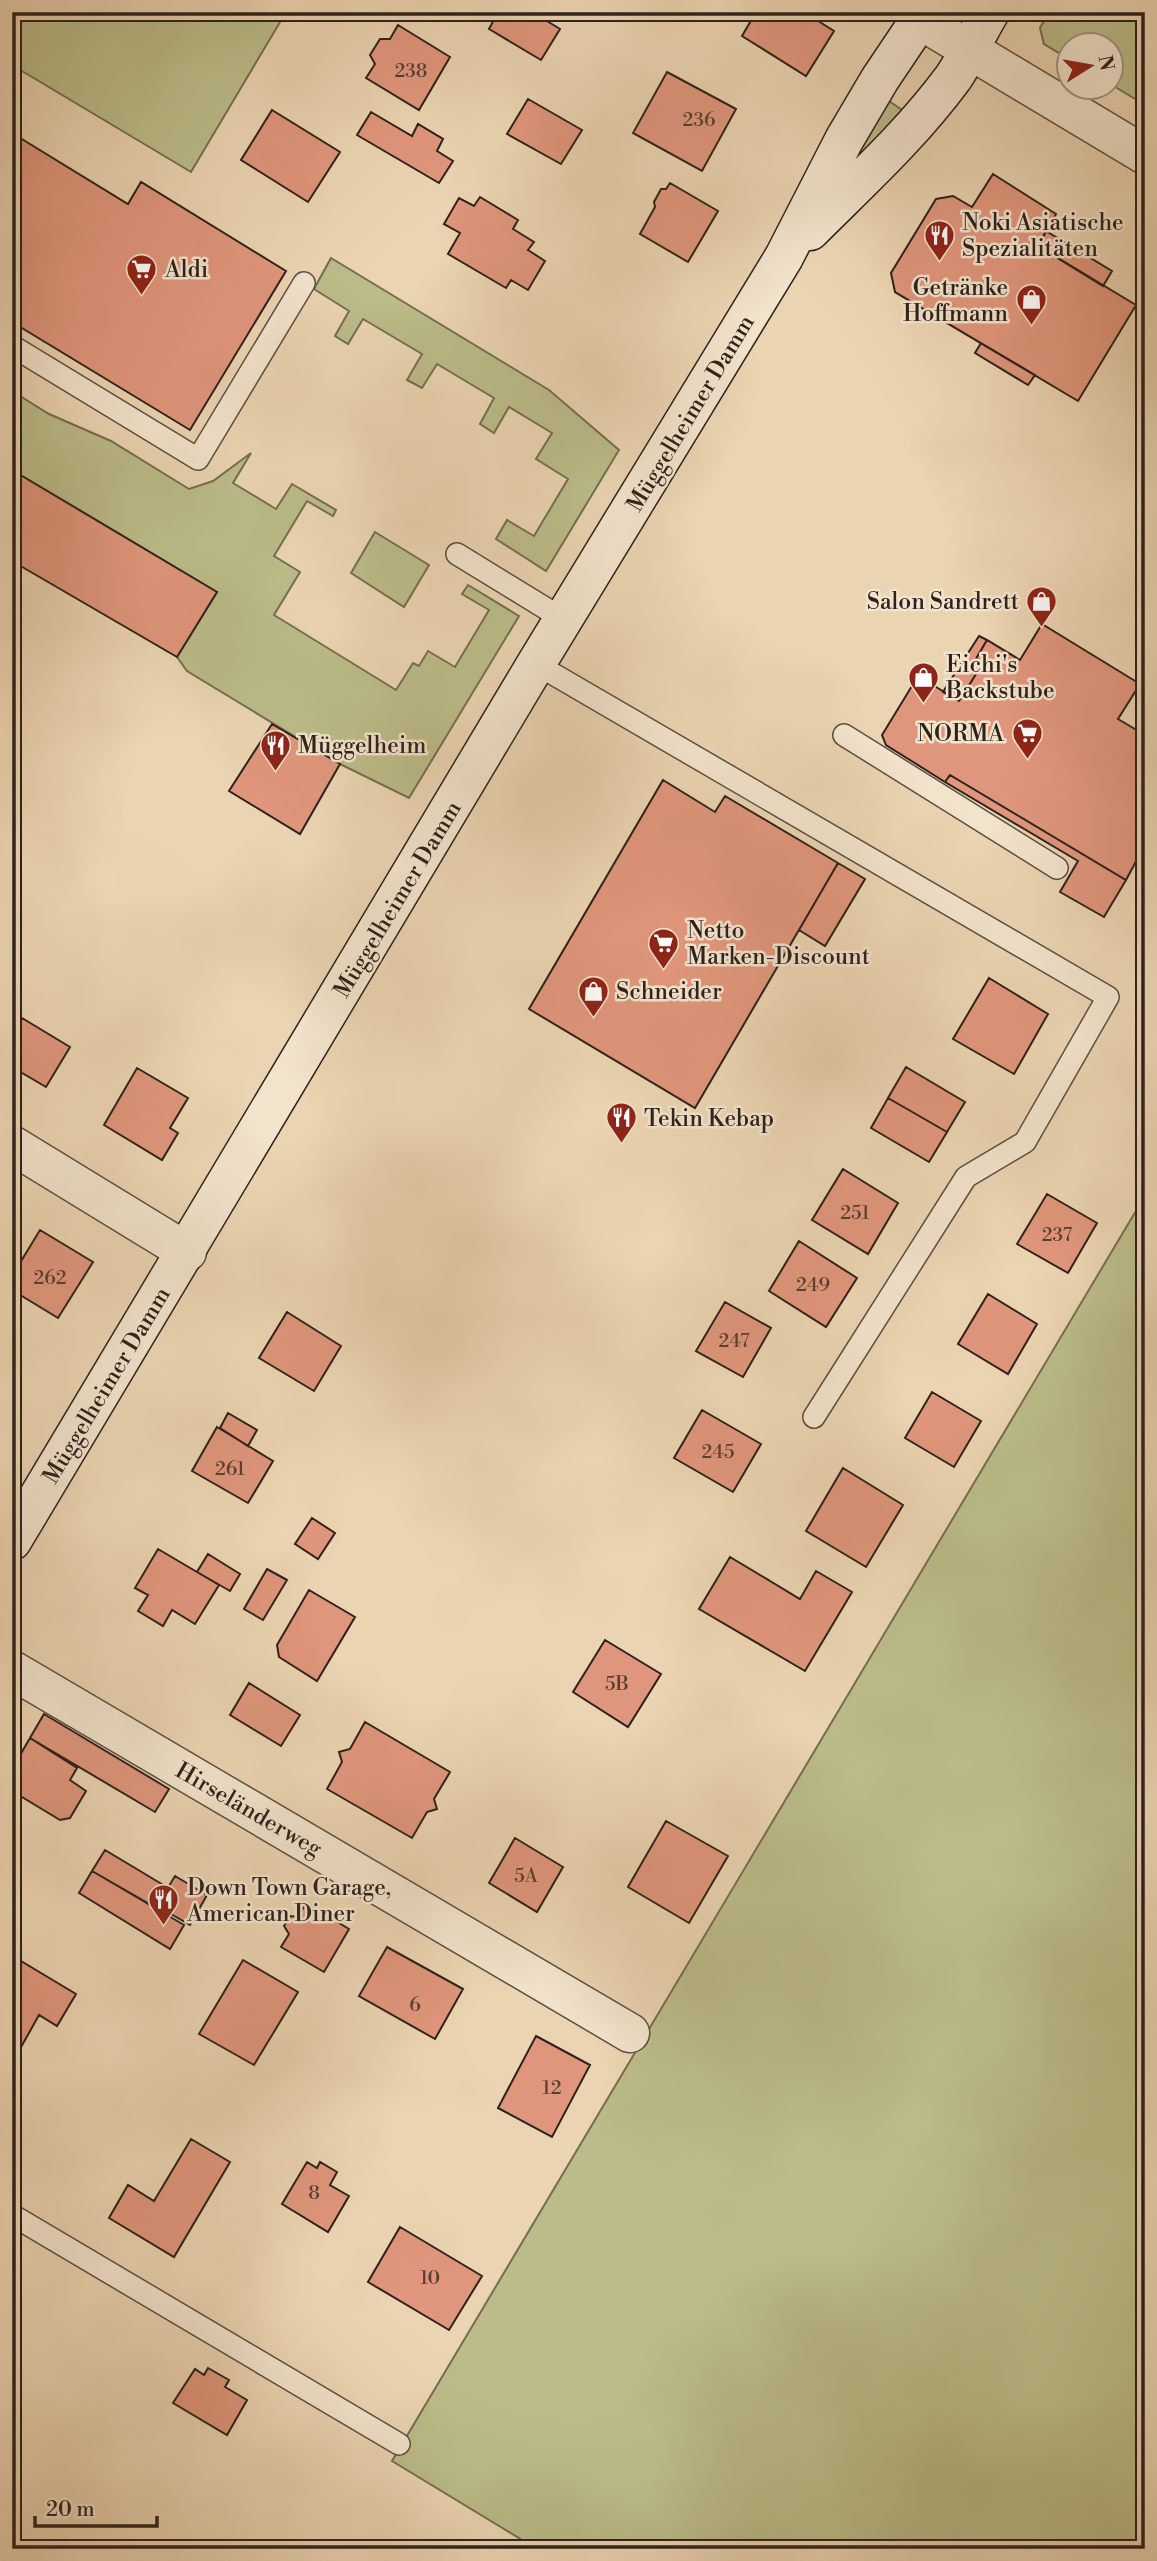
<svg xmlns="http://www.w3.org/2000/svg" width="1157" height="2561" font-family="'Libre Bodoni',serif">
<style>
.green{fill:#bbbc89;stroke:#746e52;stroke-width:2}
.building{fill:#e0967c;stroke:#2e211c;stroke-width:2}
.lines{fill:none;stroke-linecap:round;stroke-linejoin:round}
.lane-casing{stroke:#5d4e41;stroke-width:24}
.street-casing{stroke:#5d4e41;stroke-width:41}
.secondary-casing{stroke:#2e211c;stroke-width:41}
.lane{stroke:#f2e3cc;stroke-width:21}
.street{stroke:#f2e3cc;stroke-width:38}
.secondary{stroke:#f2e3cc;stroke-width:38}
.labels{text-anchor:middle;stroke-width:5;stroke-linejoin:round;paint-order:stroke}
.number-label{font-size:19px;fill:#5a3e34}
.poi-label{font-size:23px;fill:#2e211c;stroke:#f2e3cc;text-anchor:start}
.street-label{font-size:23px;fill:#2e211c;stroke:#f2e3cc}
</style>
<rect width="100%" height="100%" fill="#ebd4b1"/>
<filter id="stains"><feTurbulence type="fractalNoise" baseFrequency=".00286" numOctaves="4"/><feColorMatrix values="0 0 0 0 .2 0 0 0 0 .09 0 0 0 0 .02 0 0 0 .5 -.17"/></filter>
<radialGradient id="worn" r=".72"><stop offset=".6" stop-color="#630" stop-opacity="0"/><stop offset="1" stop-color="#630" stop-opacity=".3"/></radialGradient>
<!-- green -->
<path class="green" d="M 12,12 L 286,12 L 191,172 L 12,65 Z
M 1049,12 L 1145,12 L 1145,105 L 1112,85 L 1112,46 L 1070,46 L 1069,59 L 1044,44 L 1040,28 Z
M 883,97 L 908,114 L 876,152 L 841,167 Z
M 331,258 L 549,390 L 619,450 L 546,571 L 496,539 L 507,520 L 534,536 L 568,479 L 536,459 L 552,433 L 509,407 L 494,433 L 480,424 L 494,398 L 437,364 L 422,388 L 407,380 L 422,354 L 363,319 L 348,344 L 335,336 L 349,311 L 314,289 Z
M 12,391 L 49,414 L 111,441 L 189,489 L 213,481 L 251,453 L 233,483 L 276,509 L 292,484 L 336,510 L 333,516 L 307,501 L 274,556 L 300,572 L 274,615 L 396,690 L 413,663 L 419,666 L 428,651 L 455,667 L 489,610 L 462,594 L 468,585 L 519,616 L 409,798 L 340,764 L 187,671 L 177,657 L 217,592 L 12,470 Z
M 375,532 L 429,565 L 404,607 L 351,573 Z
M 1140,1204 L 1145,1207 L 1145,2549 L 537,2549 L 392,2461 Z"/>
<!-- building -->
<path class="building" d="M 498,12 L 532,12 L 560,29 L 541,60 L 489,29 Z
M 756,12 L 804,12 L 834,31 L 806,76 L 742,36 Z
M 398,25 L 450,57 L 419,110 L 366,78 L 375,64 L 370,55 L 380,39 L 390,39 Z
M 667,72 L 736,109 L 702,171 L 633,133 Z
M 528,99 L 582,130 L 561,164 L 507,134 Z
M 272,110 L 340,152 L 308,202 L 241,160 Z
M 371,112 L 412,136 L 418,124 L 443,139 L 437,151 L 453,161 L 439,183 L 357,135 Z
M 12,133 L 128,204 L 141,182 L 286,271 L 190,430 L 12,322 Z
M 993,174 L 1056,214 L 1038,246 L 1136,305 L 1078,401 L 895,292 L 891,273 L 936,199 L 953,196 L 972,207 Z
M 670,183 L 718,211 L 688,262 L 640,234 L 655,207 L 654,202 L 661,189 L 666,189 Z
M 480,197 L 518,220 L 513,229 L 534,242 L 528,250 L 545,261 L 528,290 L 511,280 L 506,288 L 448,254 L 460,233 L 444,224 L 459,198 L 474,206 Z
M 1046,231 L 1112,271 L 1103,286 L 1038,246 Z
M 981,343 L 1035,375 L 1028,385 L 975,353 Z
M 12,470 L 217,592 L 177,657 L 12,561 Z
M 1042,624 L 1140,684 L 1118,719 L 1145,735 L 1145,854 L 1141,852 L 1126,880 L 950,775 L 945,782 L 886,745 L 882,735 L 918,676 L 959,701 L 983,663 L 976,659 L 987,640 L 1020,660 Z
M 979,636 L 987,640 L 976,659 L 983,663 L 959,701 L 943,692 Z
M 272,724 L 340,764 L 300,834 L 229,791 Z
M 950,775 L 1126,880 L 1104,917 L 1060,892 L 1078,861 L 945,782 Z
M 663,780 L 715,812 L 725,796 L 838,863 L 695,1108 L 529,1009 Z
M 838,863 L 865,879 L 825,946 L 799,930 Z
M 989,978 L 1048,1014 L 1014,1074 L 953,1039 Z
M 22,1018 L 70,1047 L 46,1087 L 12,1067 L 12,1035 Z
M 906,1067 L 965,1102 L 947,1132 L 888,1098 Z
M 137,1068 L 188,1098 L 170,1128 L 178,1133 L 162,1160 L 104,1125 Z
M 888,1098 L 947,1132 L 929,1162 L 871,1128 Z
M 843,1169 L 898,1203 L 868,1254 L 812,1220 Z
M 1047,1194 L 1097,1223 L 1068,1273 L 1017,1244 Z
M 40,1230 L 93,1262 L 58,1318 L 12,1290 L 12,1276 Z
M 799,1241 L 857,1278 L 826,1327 L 769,1291 Z
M 988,1294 L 1037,1324 L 1008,1374 L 958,1344 Z
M 725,1302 L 771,1328 L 743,1377 L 696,1351 Z
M 287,1312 L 341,1346 L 314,1391 L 259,1358 Z
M 932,1392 L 981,1421 L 954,1467 L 905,1438 Z
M 702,1410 L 761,1444 L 733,1492 L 674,1458 Z
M 228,1413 L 257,1430 L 248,1446 L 220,1428 Z
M 217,1427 L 273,1461 L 248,1503 L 192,1471 Z
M 843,1468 L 903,1505 L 866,1567 L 806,1531 Z
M 312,1518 L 335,1533 L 318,1559 L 295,1544 Z
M 158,1549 L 219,1585 L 195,1624 L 172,1610 L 163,1626 L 138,1611 L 148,1595 L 135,1588 Z
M 208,1554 L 240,1574 L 230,1591 L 197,1572 Z
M 730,1557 L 800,1599 L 816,1571 L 852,1592 L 805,1671 L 699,1609 Z
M 267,1569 L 287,1580 L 263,1620 L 244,1609 Z
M 309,1590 L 355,1617 L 317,1681 L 279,1657 L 277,1645 Z
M 605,1640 L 661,1674 L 628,1727 L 573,1692 Z
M 249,1683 L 300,1715 L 281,1746 L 230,1715 Z
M 44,1714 L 169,1789 L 155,1812 L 30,1738 Z
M 365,1722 L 450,1772 L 434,1799 L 437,1809 L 427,1812 L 412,1838 L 327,1789 L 342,1762 L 339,1752 L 350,1749 Z
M 30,1738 L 77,1768 L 70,1780 L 86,1791 L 70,1818 L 60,1820 L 12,1791 L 12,1769 Z
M 666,1821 L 728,1856 L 689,1923 L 628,1887 Z
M 515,1838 L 563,1867 L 537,1912 L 489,1883 Z
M 105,1850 L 165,1886 L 153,1906 L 92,1871 Z
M 92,1871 L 184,1925 L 170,1949 L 79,1893 Z
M 175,1876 L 207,1895 L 190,1925 L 157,1906 Z
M 306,1903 L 349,1929 L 324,1972 L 281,1947 L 289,1934 L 284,1926 L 290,1916 L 298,1917 Z
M 387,1947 L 463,1989 L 435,2039 L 359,1996 Z
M 243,1960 L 298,1992 L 254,2065 L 199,2034 Z
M 21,1961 L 76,1994 L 57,2026 L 39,2015 L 20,2049 L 12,2045 L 12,1975 Z
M 536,2036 L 590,2065 L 552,2137 L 498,2108 Z
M 191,2139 L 230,2162 L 174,2257 L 109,2218 L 128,2185 L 154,2201 Z
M 307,2162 L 317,2168 L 320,2162 L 337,2172 L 330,2185 L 349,2196 L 328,2232 L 282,2204 Z
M 400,2227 L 482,2276 L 449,2330 L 368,2282 Z
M 208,2368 L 229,2380 L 225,2387 L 247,2400 L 227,2435 L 173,2403 L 195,2369 L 204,2375 Z"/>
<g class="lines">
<defs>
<path id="lane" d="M 12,346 L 198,459 L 304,283
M 457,554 L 563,619
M 536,664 L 1108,997 L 1025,1142 L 966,1177 L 814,1417
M 844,735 L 1057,868
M 12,2215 L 399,2444"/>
<path id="street" d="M 920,20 L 1145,155
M 12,1145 L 187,1252
M 12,1670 L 630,2033"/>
<path id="secondary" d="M 810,231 C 861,180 910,136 953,78 C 967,58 977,33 990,12
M 12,1541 L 536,664 L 784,257 L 844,140 L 880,79 L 925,12"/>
</defs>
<!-- lane casing -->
<use href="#lane" class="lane-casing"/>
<!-- street casing -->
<use href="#street" class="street-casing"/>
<!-- secondary casing -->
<use href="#secondary" class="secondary-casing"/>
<!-- lane -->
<use href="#lane" class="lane"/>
<!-- street -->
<use href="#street" class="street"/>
<!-- secondary -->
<use href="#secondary" class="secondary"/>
</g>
<!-- icons -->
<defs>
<symbol id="restaurant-pin" viewBox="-11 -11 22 30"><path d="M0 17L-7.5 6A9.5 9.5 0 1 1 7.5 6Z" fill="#8f2418" stroke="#f2e3cc"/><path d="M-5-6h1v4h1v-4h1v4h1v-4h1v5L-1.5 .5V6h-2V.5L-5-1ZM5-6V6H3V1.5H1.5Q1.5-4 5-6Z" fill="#fff"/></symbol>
<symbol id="supermarket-pin" viewBox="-11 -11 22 30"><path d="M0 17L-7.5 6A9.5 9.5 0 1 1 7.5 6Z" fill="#8f2418" stroke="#f2e3cc"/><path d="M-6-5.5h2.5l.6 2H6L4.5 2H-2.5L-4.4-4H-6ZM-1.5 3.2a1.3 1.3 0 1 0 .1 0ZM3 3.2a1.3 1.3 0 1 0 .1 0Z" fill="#fff"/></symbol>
<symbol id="shop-pin" viewBox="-11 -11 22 30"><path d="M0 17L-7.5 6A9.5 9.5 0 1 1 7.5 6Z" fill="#8f2418" stroke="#f2e3cc"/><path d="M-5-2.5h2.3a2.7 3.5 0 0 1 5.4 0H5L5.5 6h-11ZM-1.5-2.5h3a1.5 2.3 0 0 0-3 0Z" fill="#fff"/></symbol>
</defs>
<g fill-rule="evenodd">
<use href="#restaurant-pin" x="922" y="218" width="35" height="47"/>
<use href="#supermarket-pin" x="124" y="252" width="35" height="47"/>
<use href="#shop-pin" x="1014" y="282" width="35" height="47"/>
<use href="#shop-pin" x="1024" y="584" width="35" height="47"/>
<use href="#shop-pin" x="906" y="660" width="35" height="47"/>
<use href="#supermarket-pin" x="1010" y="716" width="35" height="47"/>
<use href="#restaurant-pin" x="258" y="728" width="35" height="47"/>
<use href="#supermarket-pin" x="646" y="926" width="35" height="47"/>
<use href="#shop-pin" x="576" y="974" width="35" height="47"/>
<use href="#restaurant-pin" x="604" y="1100" width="35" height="47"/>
<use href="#restaurant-pin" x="146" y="1882" width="35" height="47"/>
</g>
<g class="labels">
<!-- number labels -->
<g class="number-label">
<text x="411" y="77">238</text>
<text x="699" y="126">236</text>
<text x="855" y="1219">251</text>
<text x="1057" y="1241">237</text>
<text x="50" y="1284">262</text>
<text x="813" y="1291">249</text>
<text x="734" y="1347">247</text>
<text x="718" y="1458">245</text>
<text x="230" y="1475">261</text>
<text x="617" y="1690">5B</text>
<text x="526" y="1882">5A</text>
<text x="415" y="2011">6</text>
<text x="552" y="2094">12</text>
<text x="314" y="2199">8</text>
<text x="430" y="2284">10</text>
</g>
<!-- poi labels -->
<g class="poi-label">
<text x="962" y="230">Noki Asiatische<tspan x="962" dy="26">Spezialitäten</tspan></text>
<text x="165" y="277">Aldi</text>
<text x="1008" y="295" text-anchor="end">Getränke<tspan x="1008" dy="26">Hoffmann</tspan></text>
<text x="1019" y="609" text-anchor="end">Salon Sandrett</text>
<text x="946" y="672">Eichi's<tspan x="946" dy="26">Backstube</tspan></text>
<text x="1004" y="741" text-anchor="end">NORMA</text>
<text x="298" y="753">Müggelheim</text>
<text x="687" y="938">Netto<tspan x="687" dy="26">Marken-Discount</tspan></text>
<text x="616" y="999">Schneider</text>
<text x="644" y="1126">Tekin Kebap</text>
<text x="187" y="1895">Down Town Garage,<tspan x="187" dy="26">American Diner</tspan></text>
</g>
<!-- street labels -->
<g class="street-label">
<text transform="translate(690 413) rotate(-59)" y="8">Müggelheimer Damm</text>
<text transform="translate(397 899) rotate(-59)" y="8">Müggelheimer Damm</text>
<text transform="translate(106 1385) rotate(-59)" y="8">Müggelheimer Damm</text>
<text transform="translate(249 1809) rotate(30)" y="8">Hirseländerweg</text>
</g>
</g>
<!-- margin -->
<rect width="1157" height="2561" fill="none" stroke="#ebd4b1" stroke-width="42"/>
<rect x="14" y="14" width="1129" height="2533" fill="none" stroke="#2e211c" stroke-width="3.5"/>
<rect x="21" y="21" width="1115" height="2519" fill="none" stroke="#2e211c" stroke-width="2"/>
<!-- north arrow -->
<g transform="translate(1090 66) rotate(79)"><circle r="33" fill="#f2e3cc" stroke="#a49586" stroke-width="2"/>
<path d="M0-5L12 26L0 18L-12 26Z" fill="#8f2418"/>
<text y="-10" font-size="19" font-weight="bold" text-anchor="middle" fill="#2e211c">N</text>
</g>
<!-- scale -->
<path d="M35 2516v10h122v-10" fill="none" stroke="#2e211c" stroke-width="3.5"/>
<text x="46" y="2516" font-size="21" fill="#2e211c" stroke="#f2e3cc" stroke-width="5" paint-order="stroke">20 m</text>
<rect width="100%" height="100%" filter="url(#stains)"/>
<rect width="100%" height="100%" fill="url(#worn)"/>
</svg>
